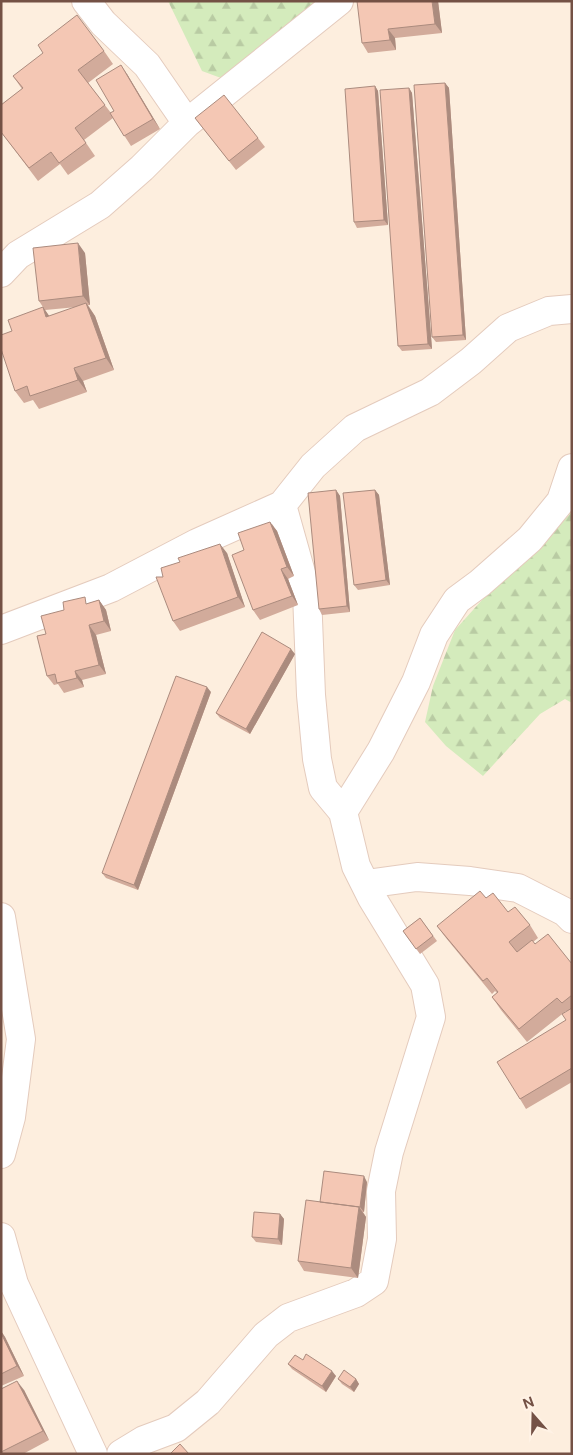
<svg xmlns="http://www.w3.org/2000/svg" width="573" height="1455" font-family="'Public Sans',sans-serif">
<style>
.forest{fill:url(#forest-firs)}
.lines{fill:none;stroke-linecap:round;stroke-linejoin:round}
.minor-casing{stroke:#e4cbbd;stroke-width:30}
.minor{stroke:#fff;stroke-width:28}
.wall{fill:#d2ab9b}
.shaded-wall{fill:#ab8b7e}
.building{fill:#f4c7b4;stroke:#ab8b7e}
</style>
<defs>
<pattern id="forest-firs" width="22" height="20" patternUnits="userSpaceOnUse" patternTransform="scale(1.25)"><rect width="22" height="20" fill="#d4ebbc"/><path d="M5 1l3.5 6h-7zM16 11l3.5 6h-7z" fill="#b9cba3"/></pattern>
</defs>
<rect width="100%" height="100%" fill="#fdeede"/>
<!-- forest -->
<path class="forest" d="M 168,1 L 340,1 L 240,85 L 202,71 Z
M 572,510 L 572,703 L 565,699 L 540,714 L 483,776 L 446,746 L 425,722 L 433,686 L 455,630 L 482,600 L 569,515 Z"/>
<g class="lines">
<defs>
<path id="minor" d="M 86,1 L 103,23 L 147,65 L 187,123
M 1,273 L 18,255 L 100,205 L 142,168 L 187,123 L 339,1
M 1,630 L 111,588 L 197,543 L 282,505 L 313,466 L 355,428 L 430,392 L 471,361 L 508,328 L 549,311 L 572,309
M 343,812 L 381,751 L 416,682 L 434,635 L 457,600 L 480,583 L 530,539 L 561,501 L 572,468
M 366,884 L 417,877 L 470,881 L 518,888 L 565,912 L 572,919
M 1,917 L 21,1039 L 11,1117 L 1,1154
M 1,1237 L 14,1284 L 93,1454
M 121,1454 L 144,1440 L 176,1428 L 208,1402 L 266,1335 L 288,1318 L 356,1293 L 374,1281 L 382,1239 L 381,1191 L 389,1152 L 431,1017 L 425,985 L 372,898 L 356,866 L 343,812 L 323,788 L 317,759 L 311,695 L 307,594 L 282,505"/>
</defs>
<!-- minor casing -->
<use href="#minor" class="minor-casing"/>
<!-- minor -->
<use href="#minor" class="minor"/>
</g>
<!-- wall -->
<path class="wall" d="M 438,1 L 442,33 L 395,38 L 396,50 L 368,53 L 362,43 Z
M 104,51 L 113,64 L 88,83 L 111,113 L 114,111 L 127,74 L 160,129 L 131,146 L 113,118 L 84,140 L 95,156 L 68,175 L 60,164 L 38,181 L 1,132 L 1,105 L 22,89 L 13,76 Z
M 445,83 L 449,88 L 466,340 L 436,342 L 432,337 Z
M 375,86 L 378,91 L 388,225 L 357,228 L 354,222 Z
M 409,88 L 412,93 L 432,349 L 402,351 L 398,346 Z
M 195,118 L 258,138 L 265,147 L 236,170 Z
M 85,253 L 90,305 L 88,305 L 95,316 L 114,370 L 83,381 L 87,392 L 39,409 L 33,400 L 24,403 L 15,391 L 12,331 L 43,307 L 49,316 L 77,307 L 45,310 L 39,301 Z
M 336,490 L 340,496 L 350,612 L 322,615 L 319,609 Z
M 375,490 L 379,495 L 390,585 L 358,590 L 354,585 Z
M 270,522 L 277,531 L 294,576 L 288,579 L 298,605 L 260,620 L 253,610 L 244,550 Z
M 227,553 L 245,607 L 180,631 L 173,621 Z
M 99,600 L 106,610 L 111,631 L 96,635 L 106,674 L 82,680 L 84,687 L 64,693 L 58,684 L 54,685 L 47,676 L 46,634 L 89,603 Z
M 295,654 L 250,734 L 220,718 L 216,713 Z
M 211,692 L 138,890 L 106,878 L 102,873 Z
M 486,898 L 530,925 L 538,938 L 533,942 L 535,944 L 572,964 L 572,1082 L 526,1109 L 520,1099 L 566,1020 L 567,1011 L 566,1011 L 527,1042 L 501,1010 L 492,997 L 497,993 L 495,991 L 492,994 L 446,938 L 437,926 Z
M 420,918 L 437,941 L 420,954 L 403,931 Z
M 367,1182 L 364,1212 L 363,1212 L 366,1217 L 358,1278 L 304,1271 L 298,1261 L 320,1202 Z
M 280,1214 L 284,1219 L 282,1245 L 256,1242 L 252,1237 Z
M 1,1331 L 5,1337 L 24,1376 L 1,1386 Z
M 303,1360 L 336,1376 L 326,1392 L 292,1369 L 288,1364 Z
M 338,1379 L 356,1379 L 359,1384 L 354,1392 L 342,1384 Z
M 1,1389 L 24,1390 L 49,1440 L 23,1454 L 1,1454 Z"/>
<!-- shaded-wall -->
<path class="shaded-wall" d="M 432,1 L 438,1 L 442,33 L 435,24 Z
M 388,29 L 395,38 L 396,50 L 390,40 Z
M 121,65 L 127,74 L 160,129 L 153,119 Z
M 445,83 L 449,88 L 466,340 L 463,335 Z
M 375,86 L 378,91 L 388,225 L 384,220 Z
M 409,88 L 412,93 L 432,349 L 428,344 Z
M 78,243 L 85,253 L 90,305 L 83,296 Z
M 86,303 L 95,316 L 114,370 L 106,358 Z
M 43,307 L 52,320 L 46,317 Z
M 74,368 L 83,381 L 87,392 L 78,380 Z
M 336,490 L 340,496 L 350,612 L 347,606 Z
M 375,490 L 379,495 L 390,585 L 386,580 Z
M 270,522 L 277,531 L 294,576 L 287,567 Z
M 220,544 L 227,553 L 245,607 L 238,597 Z
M 281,569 L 288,579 L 298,605 L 292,596 Z
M 99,600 L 106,610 L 111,631 L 104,621 Z
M 89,625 L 96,635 L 106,674 L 99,665 Z
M 291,649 L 295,654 L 250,734 L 246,729 Z
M 75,671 L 82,680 L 84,687 L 77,678 Z
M 207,687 L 211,692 L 138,890 L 134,885 Z
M 364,1176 L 367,1182 L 364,1212 L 360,1207 Z
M 359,1207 L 366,1217 L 358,1278 L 351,1268 Z
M 280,1214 L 284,1219 L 282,1245 L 278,1239 Z
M 1,1331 L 5,1337 L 24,1376 L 17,1366 L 1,1333 Z
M 332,1371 L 336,1376 L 326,1392 L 322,1386 Z
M 356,1379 L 359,1384 L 354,1392 L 350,1387 Z
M 17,1381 L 24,1390 L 49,1440 L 43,1431 Z"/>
<!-- building -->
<path class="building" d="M 357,1 L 432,1 L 435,24 L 388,29 L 390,40 L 362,43 Z
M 77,15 L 104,51 L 78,70 L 105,105 L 75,128 L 86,143 L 59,163 L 51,152 L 29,168 L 1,132 L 1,105 L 23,88 L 13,76 L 43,53 L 38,45 Z
M 121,65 L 153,119 L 124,136 L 110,113 L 114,111 L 96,80 Z
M 445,83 L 463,335 L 432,337 L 414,85 Z
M 375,86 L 384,220 L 354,222 L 345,89 Z
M 409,88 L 428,344 L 398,346 L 380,90 Z
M 224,95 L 258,138 L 229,161 L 195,118 Z
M 78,243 L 83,296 L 39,301 L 33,248 Z
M 86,303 L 106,358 L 74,368 L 78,380 L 30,396 L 27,386 L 15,391 L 1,349 L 1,335 L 12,331 L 8,320 L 43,307 L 46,317 Z
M 336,490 L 347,606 L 319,609 L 308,493 Z
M 375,490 L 386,580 L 354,585 L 343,493 Z
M 270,522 L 287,567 L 281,569 L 292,596 L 253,610 L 232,555 L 244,550 L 238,533 Z
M 220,544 L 238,597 L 173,621 L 156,577 L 163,577 L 161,568 L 180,562 L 178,558 Z
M 85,597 L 86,604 L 99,600 L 104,621 L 89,625 L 99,665 L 75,671 L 77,678 L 57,683 L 55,674 L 47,676 L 37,636 L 46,634 L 41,616 L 64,610 L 63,602 Z
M 262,632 L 291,649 L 246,729 L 216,713 Z
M 176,676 L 207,687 L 134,885 L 102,873 Z
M 480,891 L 486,898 L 493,893 L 508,912 L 515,907 L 530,925 L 509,942 L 517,952 L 532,940 L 535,944 L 548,934 L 572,964 L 572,995 L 562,1003 L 557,998 L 519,1029 L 492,997 L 498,992 L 487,978 L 483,981 L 437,926 Z
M 420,918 L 433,936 L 416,949 L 403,931 Z
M 572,1008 L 572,1068 L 520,1099 L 497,1062 L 566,1020 L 562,1014 Z
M 324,1171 L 364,1176 L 360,1207 L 320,1202 Z
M 306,1200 L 359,1207 L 351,1268 L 298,1261 Z
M 254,1212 L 280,1214 L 278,1239 L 252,1237 Z
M 1,1333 L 17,1366 L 1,1374 Z
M 306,1354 L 332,1371 L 322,1386 L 288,1364 L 295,1355 L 303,1360 Z
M 344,1370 L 356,1379 L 350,1387 L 338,1379 Z
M 17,1381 L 43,1431 L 1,1452 L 1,1389 Z
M 180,1444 L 189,1454 L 170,1454 Z"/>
<!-- border -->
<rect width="573" height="1455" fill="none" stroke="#745145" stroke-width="5"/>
<!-- north arrow -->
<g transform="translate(533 1415) rotate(340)" stroke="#fff2e5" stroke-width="4" paint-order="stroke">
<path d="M0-4L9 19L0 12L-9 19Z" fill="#745145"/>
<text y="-8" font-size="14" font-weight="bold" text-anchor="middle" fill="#745145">N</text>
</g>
</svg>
